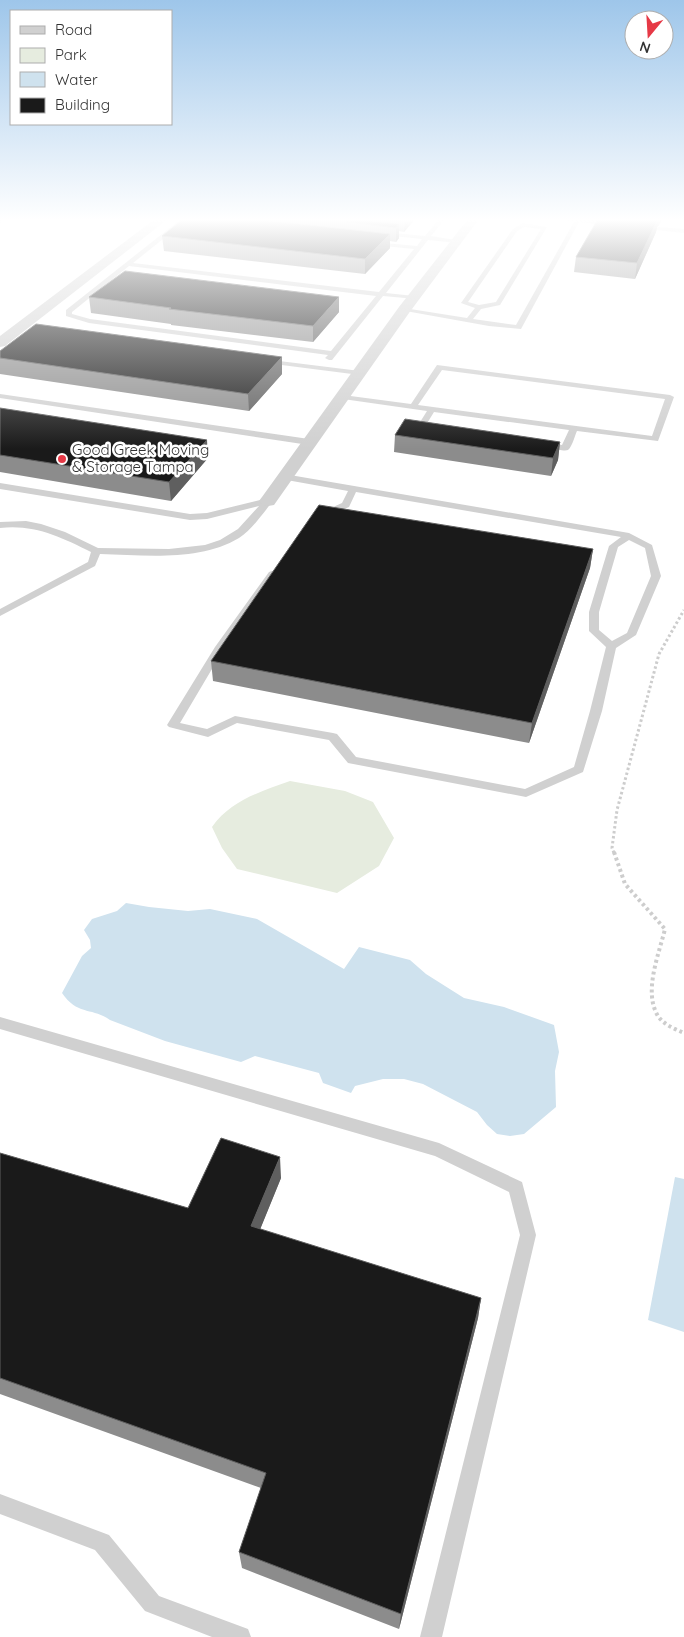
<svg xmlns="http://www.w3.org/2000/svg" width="684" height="1637" font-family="Quicksand,sans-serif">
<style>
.green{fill:#e6ecdf}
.water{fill:#cfe2ee}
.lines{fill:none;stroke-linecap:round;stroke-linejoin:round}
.path-far1{stroke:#cdcdcd;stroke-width:3;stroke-dasharray:2.5 2.5;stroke-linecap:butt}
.path{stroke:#cdcdcd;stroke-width:4;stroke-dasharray:3 3;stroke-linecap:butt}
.lane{fill:#d0d0d0;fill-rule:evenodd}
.street{fill:#d0d0d0;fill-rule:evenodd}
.wall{fill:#8c8c8c}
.shaded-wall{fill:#5f5f5f}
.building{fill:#1a1a1a;stroke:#5f5f5f}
.poi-dot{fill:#e63946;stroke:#fff;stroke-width:2}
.labels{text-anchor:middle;stroke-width:5;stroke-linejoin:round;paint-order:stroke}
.far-poi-label{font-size:15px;fill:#333;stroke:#fff;text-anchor:start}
</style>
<rect width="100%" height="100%" fill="#fff"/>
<!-- green -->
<path class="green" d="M 290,781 L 345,791 L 373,802 L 394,838 L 379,866 L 337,893 L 237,869 L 222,848 L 212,827 C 231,800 260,792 290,781 Z"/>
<!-- water -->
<path class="water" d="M 126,903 L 149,907 L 188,911 L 210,909 L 257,919 L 344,969 L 359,947 L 410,960 L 426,974 L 464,998 L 504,1007 L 554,1025 L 559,1052 L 555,1071 L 556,1107 L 524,1134 L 510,1136 L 497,1134 L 487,1125 L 477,1112 L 423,1084 L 404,1079 L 383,1079 L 355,1086 L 351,1093 L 323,1083 L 319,1073 L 255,1056 L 241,1062 L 165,1041 L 110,1020 C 92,1007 78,1016 62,993 L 82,956 L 91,948 L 90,940 L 84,930 L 92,919 L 117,911 Z
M 675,1177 L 684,1179 L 684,1332 L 648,1320 Z"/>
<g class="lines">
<!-- path-far1 -->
<path class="path-far1" d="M 614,853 L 612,848 L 617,810 L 659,654 L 684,610"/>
<!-- path -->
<path class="path" d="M 614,852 L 625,884 L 665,929 C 659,954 643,992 658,1016 C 664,1025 675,1029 684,1033"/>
<!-- lane -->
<path class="lane" d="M 181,219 L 188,219 L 133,263 L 379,292 L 414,249 L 374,245 L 372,244 L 372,242 L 417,246 L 422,239 L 384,235 L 382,232 L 425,236 L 439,219 L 445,219 L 431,236 L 461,241 L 458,243 L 428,240 L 386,293 L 414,296 L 417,298 L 416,299 L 383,296 L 332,360 L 329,360 L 325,358 L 328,355 L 89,323 L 66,316 L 66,310 ZM 129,266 L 376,296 L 331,351 L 90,319 L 72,314 L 72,312 Z
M 561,219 L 585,219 L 605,223 L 602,225 L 579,222 L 521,329 L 489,326 L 400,310 L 404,308 L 467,318 L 475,308 L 461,303 L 513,229 L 523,223 L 547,227 L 500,305 L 481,309 L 473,319 L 516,325 L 574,222 ZM 524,227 L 541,229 L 496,302 L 479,305 L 468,302 L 517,231 Z
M 658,227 L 684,229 L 684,233 L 656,230 Z
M 263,359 L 360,371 L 364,373 L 360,375 L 266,363 L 262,361 Z
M 437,365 L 670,395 L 674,397 L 658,441 L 577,431 C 575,435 572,447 568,450 C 564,452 543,447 540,445 L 544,442 L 562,445 L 569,430 L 434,412 L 426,425 L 435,427 L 435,431 L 421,429 L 417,427 L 427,411 L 343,399 L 339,397 L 343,395 L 411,404 ZM 442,370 L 665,399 L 652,436 L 418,405 Z
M 0,394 L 309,439 L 313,442 L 309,445 L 0,398 Z
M 284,474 L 629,533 L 652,545 L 661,576 L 636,635 L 616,648 L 602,711 L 583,772 L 526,797 L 348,763 L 329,740 L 237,723 L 208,737 L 169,727 L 167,725 L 215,647 L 269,572 L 272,571 L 277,574 L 225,647 L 180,723 L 207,729 L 235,716 L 333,733 L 337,734 L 356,757 L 525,789 L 574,767 L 590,711 L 606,647 L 589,631 L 589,612 L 609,546 L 621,537 L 356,492 L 349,507 L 323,518 L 318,515 L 320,513 L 342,503 L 348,491 L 281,479 L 281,475 ZM 629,540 L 645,548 L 651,576 L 627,633 L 612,641 L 599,630 L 599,612 L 618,547 Z
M 0,483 L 190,514 L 207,513 L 268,498 L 273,501 C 263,513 252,530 239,538 C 199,562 144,555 100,554 L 95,566 L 0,616 L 0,609 L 88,562 L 91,552 C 61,537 34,524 0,528 L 0,522 L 26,521 L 41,524 L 65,532 L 98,548 L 169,549 L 205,545 L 220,540 L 238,529 L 259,506 L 207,519 L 190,520 L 0,489 Z
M 0,1017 L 439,1143 L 522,1182 L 536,1235 L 442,1637 L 420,1637 L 520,1235 L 509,1192 L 435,1156 L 0,1029 Z
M 0,1494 L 109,1535 L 159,1596 L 248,1629 L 251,1637 L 212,1637 L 145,1611 L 95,1550 L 0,1514 Z"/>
<!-- street -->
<path class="street" d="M 0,219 L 6,219 L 0,223 Z
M 155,219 L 168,219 L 5,346 L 0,347 L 0,336 Z
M 468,219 L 479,219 L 409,313 L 274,505 L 268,506 L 262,505 L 259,501 L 262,497 L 399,307 Z"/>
</g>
<!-- wall -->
<path class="wall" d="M 183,219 L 415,219 L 404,232 L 399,231 L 399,238 L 396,242 L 390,241 L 390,248 L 365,274 L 164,251 L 162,236 Z
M 598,219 L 662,219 L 659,225 L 657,227 L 656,232 L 635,279 L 574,272 L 576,257 Z
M 89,297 L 339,312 L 313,342 L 171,325 L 171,324 L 91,313 Z
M 0,351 L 282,374 L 249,411 L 0,374 Z
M 0,408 L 208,458 L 171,501 L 0,472 Z
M 395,435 L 560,442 L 558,460 L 551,476 L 394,452 Z
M 593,549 L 590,568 L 529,743 L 213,681 L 211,661 Z
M 0,1153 L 188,1208 L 281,1178 L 260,1229 L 481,1298 L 478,1318 L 399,1629 L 242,1568 L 239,1552 L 261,1488 L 0,1394 Z"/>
<!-- shaded-wall -->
<path class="shaded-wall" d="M 405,219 L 415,219 L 404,232 Z
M 656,219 L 662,219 L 659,225 L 657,227 L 656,232 L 635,279 L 637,263 Z
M 399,224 L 399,238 L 396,242 L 396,228 Z
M 390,234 L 390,248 L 365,274 L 365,259 Z
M 339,297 L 339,312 L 313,342 L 313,326 Z
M 282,357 L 282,374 L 249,411 L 248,394 Z
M 207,440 L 208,458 L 171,501 L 169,482 Z
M 560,442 L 558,460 L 551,476 L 553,458 Z
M 593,549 L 590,568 L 529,743 L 532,723 Z
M 280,1157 L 281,1178 L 253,1247 L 251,1226 Z
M 481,1298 L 478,1318 L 399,1629 L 401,1614 Z"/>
<!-- building -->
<path class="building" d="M 183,219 L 255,219 L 390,234 L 365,259 L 162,236 Z
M 321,219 L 359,219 L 399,224 L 396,228 Z
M 598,219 L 658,219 L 637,263 L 576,257 Z
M 125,271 L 339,297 L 313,326 L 169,309 L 171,308 L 89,297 Z
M 36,324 L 282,357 L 248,394 L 0,358 L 0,351 Z
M 0,408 L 207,440 L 169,482 L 0,455 Z
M 405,419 L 560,442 L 553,458 L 395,435 Z
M 319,505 L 593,549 L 532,723 L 211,661 Z
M 221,1138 L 280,1157 L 251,1226 L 481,1298 L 401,1614 L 239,1552 L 266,1473 L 0,1378 L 0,1153 L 188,1208 Z"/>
<!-- sky -->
<linearGradient id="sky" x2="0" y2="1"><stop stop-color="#9ec6ea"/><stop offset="0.49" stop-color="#fff"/><stop offset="1" stop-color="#fff" stop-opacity="0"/></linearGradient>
<rect width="684" height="449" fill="url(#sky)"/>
<!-- markers -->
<circle class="poi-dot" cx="62" cy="459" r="5"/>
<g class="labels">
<!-- far-poi labels -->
<g class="far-poi-label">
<text x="72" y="455">Good Greek Moving<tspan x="72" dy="17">&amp; Storage Tampa</tspan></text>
</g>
</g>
<!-- legend -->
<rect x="10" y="10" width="162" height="115" fill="#ffffff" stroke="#adadad"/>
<rect x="20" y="26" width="25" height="8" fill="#d0d0d0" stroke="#adadad"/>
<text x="55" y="35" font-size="15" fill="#333333">Road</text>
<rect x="20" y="48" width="25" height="15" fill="#e6ecdf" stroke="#adadad"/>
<text x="55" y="60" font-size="15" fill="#333333">Park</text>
<rect x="20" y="72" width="25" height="15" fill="#cfe2ee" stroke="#adadad"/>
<text x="55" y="85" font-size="15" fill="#333333">Water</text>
<rect x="20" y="98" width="25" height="15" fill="#1a1a1a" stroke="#adadad"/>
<text x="55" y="110" font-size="15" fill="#333333">Building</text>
<!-- north arrow -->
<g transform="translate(649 35) rotate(198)"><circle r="24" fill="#ffffff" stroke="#adadad"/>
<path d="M0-4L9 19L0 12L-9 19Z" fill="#e63946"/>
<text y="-8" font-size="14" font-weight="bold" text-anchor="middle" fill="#333333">N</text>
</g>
</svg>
